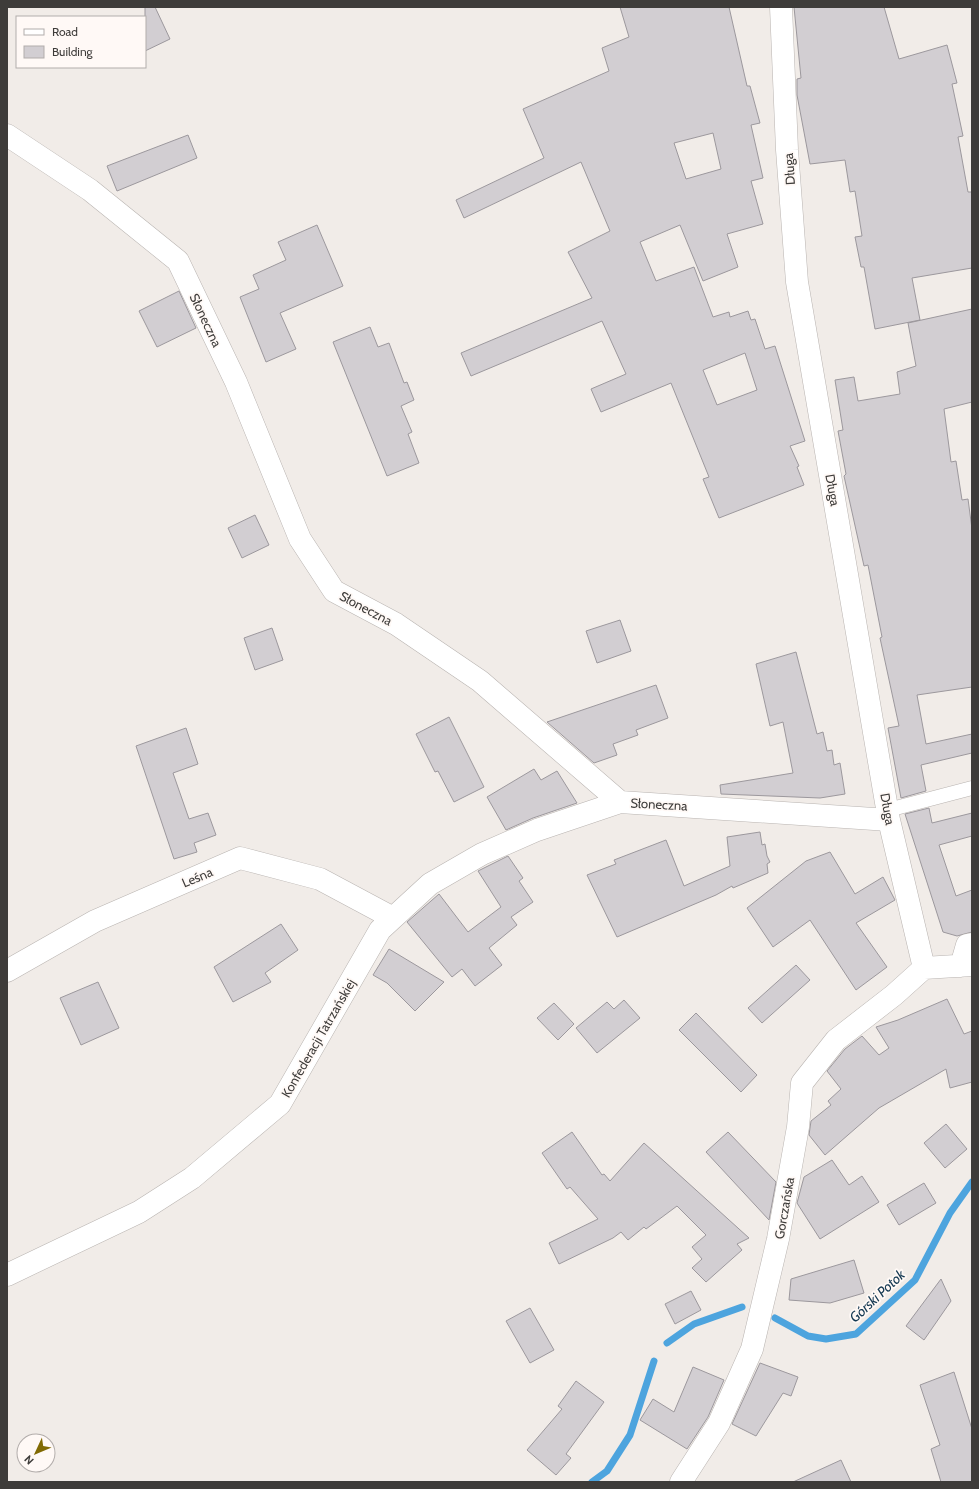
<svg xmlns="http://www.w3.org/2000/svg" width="979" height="1489" font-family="Cabin,sans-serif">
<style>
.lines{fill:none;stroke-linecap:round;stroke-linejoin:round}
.stream{stroke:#4da4de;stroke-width:7}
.building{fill:#d2ced2;stroke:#9c989d;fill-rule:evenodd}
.service-casing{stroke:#b9b4b1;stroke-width:15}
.minor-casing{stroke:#b9b4b1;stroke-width:23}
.service{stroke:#fff;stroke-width:14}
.minor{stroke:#fff;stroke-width:22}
.labels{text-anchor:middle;stroke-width:3.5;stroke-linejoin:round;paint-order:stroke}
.street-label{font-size:13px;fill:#3e3c3a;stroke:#fff9f6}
.water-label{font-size:14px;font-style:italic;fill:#143851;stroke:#fff9f6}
</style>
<rect width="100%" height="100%" fill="#f1ece8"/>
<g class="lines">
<!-- stream -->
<path class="stream" d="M 775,1318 L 808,1336 L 826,1339 L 856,1334 L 915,1280 L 950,1213 L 972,1182
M 667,1343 L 694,1324 L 742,1307
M 592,1482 L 607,1471 L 630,1435 L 654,1361"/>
</g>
<!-- building -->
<path class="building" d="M 145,7 L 155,7 L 170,39 L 145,51 Z
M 620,7 L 729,7 L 747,86 L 750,86 L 760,123 L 751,125 L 763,178 L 751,181 L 763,224 L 727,234 L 738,267 L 703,281 L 680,225 L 640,242 L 656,281 L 694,267 L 713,317 L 729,312 L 730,317 L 748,311 L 751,320 L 755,319 L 765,349 L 775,346 L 805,441 L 790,446 L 799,466 L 797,467 L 804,485 L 719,518 L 703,479 L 709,477 L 671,383 L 601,412 L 591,389 L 626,374 L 602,321 L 471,376 L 461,353 L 592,298 L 568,252 L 610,231 L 581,162 L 464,218 L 456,200 L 544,158 L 523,109 L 609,71 L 602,48 L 629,37 ZM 713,133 L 721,169 L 686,179 L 674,143 ZM 745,353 L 757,390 L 717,405 L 703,370 Z
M 794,7 L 884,7 L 899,59 L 947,45 L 957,83 L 952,84 L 963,136 L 958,137 L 968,192 L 972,192 L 972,268 L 912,278 L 920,320 L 875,329 L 864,267 L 861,267 L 855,237 L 862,236 L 855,191 L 850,192 L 845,160 L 810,164 L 797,95 L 797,79 L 801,78 Z
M 188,135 L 197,158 L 117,191 L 107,166 Z
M 317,225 L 343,286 L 280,313 L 296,349 L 266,362 L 240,297 L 259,289 L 253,275 L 286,260 L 278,242 Z
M 179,291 L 196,328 L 157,347 L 139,311 Z
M 972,309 L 972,402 L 944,409 L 951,462 L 956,461 L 962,500 L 968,499 L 972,529 L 972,687 L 917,695 L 926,744 L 972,734 L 972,753 L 921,765 L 926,791 L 901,798 L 888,728 L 899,726 L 880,638 L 882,637 L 868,565 L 864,566 L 844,476 L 846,474 L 838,431 L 843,430 L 835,380 L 854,377 L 858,401 L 900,394 L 897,372 L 916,366 L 908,323 Z
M 370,327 L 378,347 L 389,343 L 404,383 L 407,382 L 414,400 L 401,406 L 412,432 L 408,434 L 419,463 L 387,476 L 333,342 Z
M 255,515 L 269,545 L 242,558 L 228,528 Z
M 620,620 L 631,651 L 597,663 L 586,631 Z
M 272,628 L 283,660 L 255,670 L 244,638 Z
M 796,652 L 817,734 L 823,732 L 827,751 L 832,750 L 834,765 L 840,763 L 845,794 L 820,798 L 721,794 L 720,785 L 793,773 L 783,722 L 770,726 L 756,664 Z
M 656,685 L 668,718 L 636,730 L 638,735 L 613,744 L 617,755 L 594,763 L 547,722 Z
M 449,717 L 484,787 L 454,802 L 438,771 L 435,772 L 416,734 Z
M 186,728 L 198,764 L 173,773 L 189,819 L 208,813 L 216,835 L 194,843 L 197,852 L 174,859 L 136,746 Z
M 534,769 L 541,780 L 557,771 L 577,803 L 533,818 L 506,830 L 487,797 Z
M 929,808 L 932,823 L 972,813 L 972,836 L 939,845 L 956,896 L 972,890 L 972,932 L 957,936 L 943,932 L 905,814 Z
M 760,832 L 762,845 L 765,844 L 767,856 L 770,862 L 767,864 L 768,873 L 733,888 L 732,886 L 716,895 L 617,937 L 587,875 L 616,864 L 614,860 L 666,840 L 684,886 L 730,866 L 727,837 Z
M 830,852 L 855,894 L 883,877 L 895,900 L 856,923 L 887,967 L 856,990 L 810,920 L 773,947 L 747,908 L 806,861 Z
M 508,856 L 523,878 L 519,881 L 533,902 L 511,917 L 517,925 L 489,948 L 502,965 L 475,986 L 462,969 L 452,977 L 407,922 L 439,894 L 468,932 L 501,907 L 478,871 Z
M 281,924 L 298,950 L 265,973 L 271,982 L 233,1002 L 214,967 Z
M 389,949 L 444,982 L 415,1011 L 387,983 L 373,975 Z
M 796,965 L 810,980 L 762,1023 L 748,1008 Z
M 98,982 L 119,1028 L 81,1045 L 60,998 Z
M 947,999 L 964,1034 L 972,1031 L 972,1082 L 950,1088 L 946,1069 L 879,1108 L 825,1155 L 809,1135 L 811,1121 L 831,1105 L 828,1101 L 841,1089 L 827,1071 L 845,1049 L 862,1036 L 879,1055 L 889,1048 L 876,1027 L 898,1020 Z
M 624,1000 L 640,1018 L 597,1053 L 576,1028 L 607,1002 L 614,1009 Z
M 554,1003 L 574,1024 L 558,1040 L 537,1018 Z
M 696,1013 L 757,1075 L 741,1092 L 679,1030 Z
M 946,1124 L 967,1149 L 945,1168 L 924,1143 Z
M 572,1132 L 602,1175 L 604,1174 L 610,1181 L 644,1143 L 749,1238 L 737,1244 L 742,1250 L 706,1282 L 692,1268 L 702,1259 L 692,1247 L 706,1235 L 677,1206 L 646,1229 L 644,1227 L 628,1240 L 621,1232 L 613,1238 L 559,1264 L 549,1243 L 598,1219 L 570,1187 L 567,1189 L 542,1153 Z
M 728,1132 L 776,1182 L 769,1220 L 706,1152 Z
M 832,1160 L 849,1185 L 862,1176 L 879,1202 L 820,1239 L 797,1203 L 804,1177 Z
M 924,1183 L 936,1203 L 899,1225 L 887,1205 Z
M 854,1260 L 864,1293 L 830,1303 L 789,1300 L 791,1279 Z
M 941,1279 L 951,1301 L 924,1340 L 906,1326 Z
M 691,1291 L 701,1310 L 675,1324 L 665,1304 Z
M 530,1308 L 554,1350 L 530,1363 L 506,1321 Z
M 760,1363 L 798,1377 L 791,1396 L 783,1393 L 756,1436 L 732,1424 Z
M 693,1367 L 724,1380 L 708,1417 L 687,1449 L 640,1420 L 653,1399 L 674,1412 Z
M 954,1372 L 972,1429 L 972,1482 L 941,1482 L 931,1449 L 940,1445 L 920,1385 Z
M 576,1381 L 604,1402 L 566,1454 L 571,1458 L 556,1475 L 527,1450 L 562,1409 L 558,1406 Z
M 841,1460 L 851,1482 L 793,1482 Z"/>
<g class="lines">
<defs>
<path id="service" d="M 888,810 L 972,788"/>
<path id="minor" d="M 781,7 L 787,150 L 797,282 L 889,820 L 924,968
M 7,135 L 90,190 L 178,261 L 236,382 L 300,539 L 334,591 L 396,624 L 480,681 L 620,802 L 889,820
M 961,966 L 967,945 L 972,944
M 924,968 L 972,965
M 7,971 L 95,921 L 240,858 L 320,879 L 393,918
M 7,1275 L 139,1212 L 192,1178 L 280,1104 L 380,930 L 430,884 L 482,854 L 537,830 L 620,802
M 681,1482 L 719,1423 L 752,1349 L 778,1239 L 798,1127 L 802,1083 L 836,1040 L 894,995 L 924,968"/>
</defs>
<!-- service casing -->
<use href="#service" class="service-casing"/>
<!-- minor casing -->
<use href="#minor" class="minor-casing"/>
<!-- service -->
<use href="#service" class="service"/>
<!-- minor -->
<use href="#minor" class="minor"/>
</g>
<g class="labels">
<!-- street labels -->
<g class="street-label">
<text transform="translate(789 169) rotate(-94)" y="5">Długa</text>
<text transform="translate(206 320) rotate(65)" y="5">Słoneczna</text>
<text transform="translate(833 490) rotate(80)" y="5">Długa</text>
<text transform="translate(366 608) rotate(28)" y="5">Słoneczna</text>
<text transform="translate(659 804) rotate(3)" y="5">Słoneczna</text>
<text transform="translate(888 809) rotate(80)" y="5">Długa</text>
<text transform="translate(197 877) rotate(-23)" y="5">Leśna</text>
<text transform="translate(318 1038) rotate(-60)" y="5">Konfederacji Tatrzańskiej</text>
<text transform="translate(784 1208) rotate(-80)" y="5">Gorczańska</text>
</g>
<!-- water labels -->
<g class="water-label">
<text transform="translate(877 1296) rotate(-43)" y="5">Górski Potok</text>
</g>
</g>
<!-- border -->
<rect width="979" height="1489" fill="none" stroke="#3e3c3a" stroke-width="16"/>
<!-- legend -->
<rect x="16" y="16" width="130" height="52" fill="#fff9f6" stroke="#b2adab"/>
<rect x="24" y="29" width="20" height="6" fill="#ffffff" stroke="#b2adab"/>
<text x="52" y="36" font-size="12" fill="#3e3c3a">Road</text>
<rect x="24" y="46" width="20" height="12" fill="#d2ced2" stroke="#b2adab"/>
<text x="52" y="56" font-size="12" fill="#3e3c3a">Building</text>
<!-- north arrow -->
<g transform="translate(36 1453) rotate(226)"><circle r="19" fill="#fff9f6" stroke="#b2adab"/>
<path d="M0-3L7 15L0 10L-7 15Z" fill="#816a03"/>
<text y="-6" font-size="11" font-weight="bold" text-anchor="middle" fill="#3e3c3a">N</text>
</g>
</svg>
